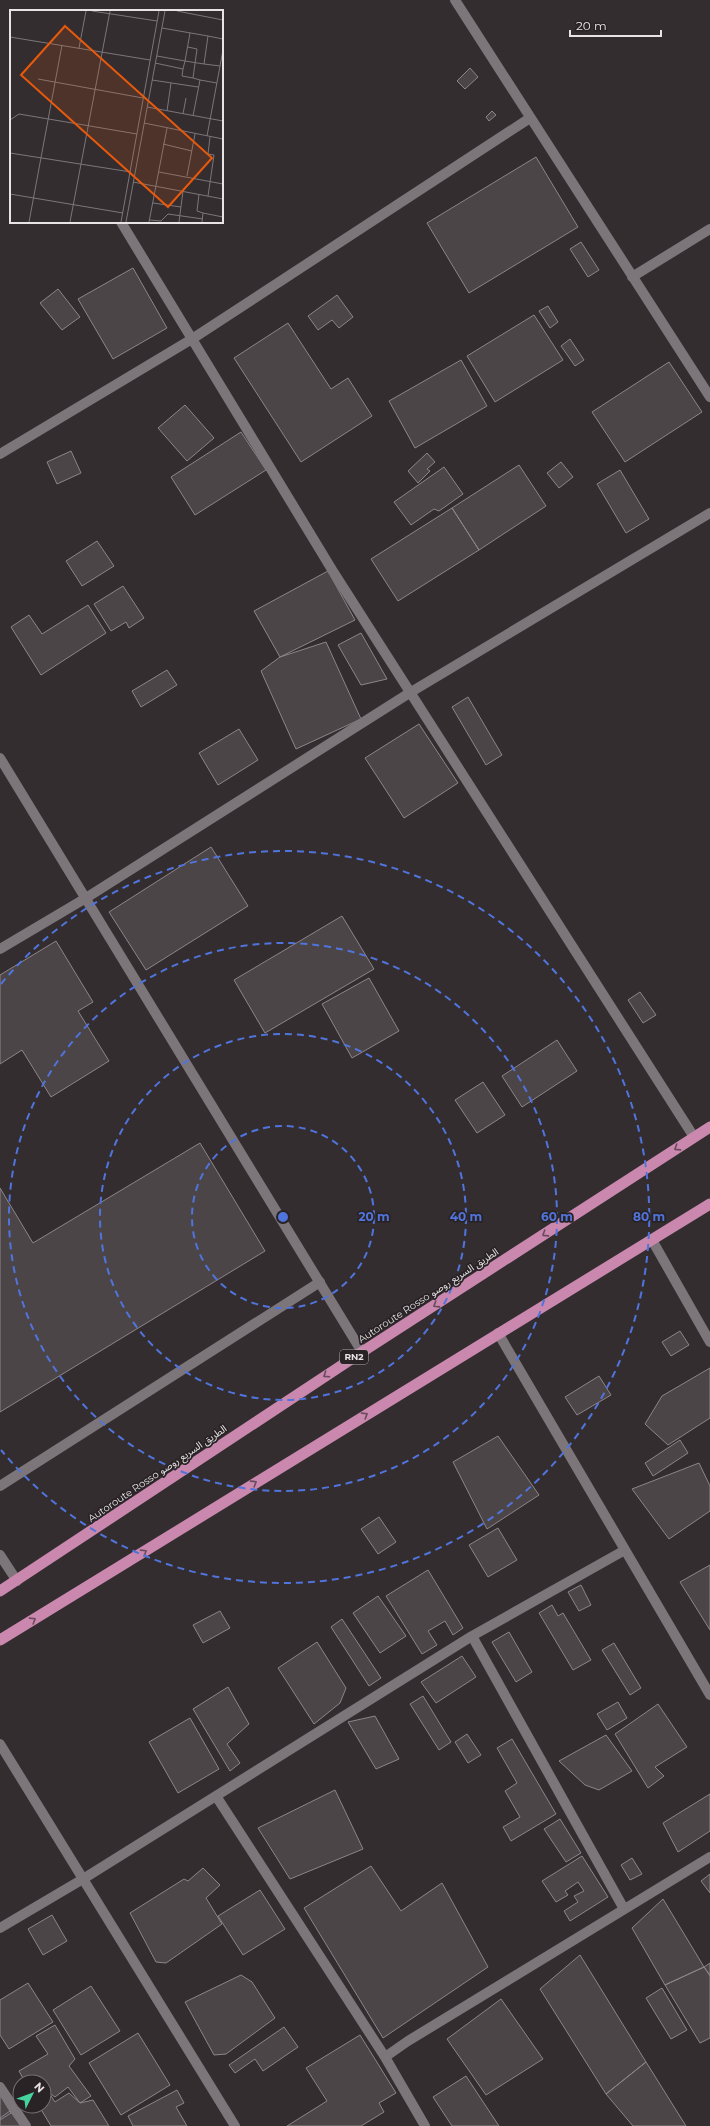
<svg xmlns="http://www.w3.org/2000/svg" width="710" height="2126" font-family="Montserrat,'Noto Sans Arabic',sans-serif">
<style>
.building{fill:#4b4548;stroke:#8d8589}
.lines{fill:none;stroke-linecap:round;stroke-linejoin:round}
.service{stroke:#7c7579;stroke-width:10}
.minor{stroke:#7c7579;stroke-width:10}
.trunk{stroke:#ca88ae;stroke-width:11}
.oneway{stroke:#694b5c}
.ring{fill:none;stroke:#5074dc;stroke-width:2;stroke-dasharray:7 5}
.labels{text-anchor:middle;stroke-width:3.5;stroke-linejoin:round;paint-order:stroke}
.shield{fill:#292326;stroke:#afaaac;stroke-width:1}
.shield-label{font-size:9px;font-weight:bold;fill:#e8e4e6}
.street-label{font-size:10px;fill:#e8e4e6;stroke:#292326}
.inset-road{fill:none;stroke:#7b7679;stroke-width:1}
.view{fill:#e8590c;fill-opacity:0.15;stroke:#e8590c;stroke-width:2}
.inset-edge{fill:none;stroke:#e8e4e6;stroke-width:2}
.centre{fill:#5074dc;stroke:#292326;stroke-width:2}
.ring-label{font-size:12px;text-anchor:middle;font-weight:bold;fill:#5074dc;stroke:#292326;stroke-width:3.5;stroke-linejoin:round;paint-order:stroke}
</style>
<rect width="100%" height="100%" fill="#332d30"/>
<!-- building -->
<path class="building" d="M 470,68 L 478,77 L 465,89 L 457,81 Z
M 492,111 L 496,115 L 489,121 L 486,117 Z
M 536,157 L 578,227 L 469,293 L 427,223 Z
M 581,242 L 599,270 L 588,277 L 570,249 Z
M 133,268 L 167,328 L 113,359 L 78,299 Z
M 58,289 L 80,317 L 62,330 L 40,303 Z
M 337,295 L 353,317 L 339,328 L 332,320 L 318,330 L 308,316 Z
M 548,306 L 558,322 L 550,328 L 539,311 Z
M 534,315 L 563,360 L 495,402 L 467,356 Z
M 288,323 L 331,389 L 348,378 L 372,416 L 301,462 L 234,358 Z
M 570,339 L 584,360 L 575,366 L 561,346 Z
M 461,360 L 487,406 L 415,448 L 389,401 Z
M 669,362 L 702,412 L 625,462 L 592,412 Z
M 185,405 L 214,438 L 187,461 L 158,428 Z
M 241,432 L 266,470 L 195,515 L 171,477 Z
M 71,451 L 81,473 L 57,484 L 47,462 Z
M 427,453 L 435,462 L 427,469 L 430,471 L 418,483 L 408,471 Z
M 561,462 L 573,477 L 559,488 L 547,473 Z
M 519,465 L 546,506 L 479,550 L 452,508 Z
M 444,467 L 463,494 L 439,511 L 434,509 L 411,525 L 394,502 Z
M 620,470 L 649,519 L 626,533 L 597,484 Z
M 452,508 L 479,550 L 398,601 L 371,559 Z
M 97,541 L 114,566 L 82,586 L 66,561 Z
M 328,571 L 355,620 L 280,657 L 254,611 Z
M 123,586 L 144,618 L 129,628 L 126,622 L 111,631 L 94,604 Z
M 88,605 L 106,633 L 41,675 L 11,627 L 29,615 L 42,634 Z
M 361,633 L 387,679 L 361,685 L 338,645 Z
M 326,642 L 361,719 L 296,749 L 261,671 L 280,657 Z
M 167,670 L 177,685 L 141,707 L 132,691 Z
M 468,697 L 502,755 L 486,765 L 452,707 Z
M 419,724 L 458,783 L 404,818 L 365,758 Z
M 239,729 L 258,760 L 218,785 L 199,753 Z
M 211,847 L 248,906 L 146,970 L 109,912 Z
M 342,916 L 374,969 L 265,1033 L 234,980 Z
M 56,941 L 93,1002 L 78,1011 L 109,1061 L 51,1097 L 22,1050 L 0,1064 L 0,975 Z
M 369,978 L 399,1031 L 352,1058 L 322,1004 Z
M 640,992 L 656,1015 L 643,1023 L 628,1000 Z
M 557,1040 L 577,1071 L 522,1107 L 502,1076 Z
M 483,1082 L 505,1115 L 477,1133 L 455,1100 Z
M 200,1143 L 265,1251 L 0,1412 L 0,1188 L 33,1243 Z
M 680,1331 L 689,1345 L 671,1356 L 662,1342 Z
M 710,1368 L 710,1418 L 668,1445 L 645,1424 L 662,1396 Z
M 599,1376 L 611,1395 L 577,1415 L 565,1397 Z
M 498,1436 L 539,1495 L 487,1529 L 453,1462 Z
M 680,1440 L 688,1453 L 653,1476 L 645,1463 Z
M 699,1463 L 710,1486 L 710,1511 L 669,1539 L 632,1489 Z
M 379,1517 L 396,1542 L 378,1554 L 361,1529 Z
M 498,1528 L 517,1560 L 488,1577 L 469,1545 Z
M 710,1565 L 710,1630 L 680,1582 Z
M 428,1570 L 463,1628 L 453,1635 L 445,1621 L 428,1631 L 437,1645 L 422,1654 L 386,1596 Z
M 581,1585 L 591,1605 L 579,1611 L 568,1592 Z
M 378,1596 L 406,1636 L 380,1653 L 353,1613 Z
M 552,1605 L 558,1616 L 563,1613 L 591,1660 L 573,1670 L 539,1613 Z
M 220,1611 L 230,1628 L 203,1643 L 193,1625 Z
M 342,1619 L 381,1678 L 369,1686 L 331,1627 Z
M 509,1632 L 532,1672 L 516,1682 L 492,1642 Z
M 317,1642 L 346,1688 L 340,1703 L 314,1724 L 278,1668 Z
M 614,1643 L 641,1688 L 630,1695 L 602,1650 Z
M 462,1656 L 476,1677 L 436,1703 L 421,1682 Z
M 228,1687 L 249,1724 L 227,1744 L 240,1763 L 230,1771 L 193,1709 Z
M 423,1696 L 451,1742 L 439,1750 L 410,1704 Z
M 618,1702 L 627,1718 L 607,1730 L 597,1714 Z
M 658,1704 L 687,1747 L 655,1767 L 664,1776 L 648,1788 L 615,1734 Z
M 375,1716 L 399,1759 L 376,1769 L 348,1722 Z
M 190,1718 L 219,1769 L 178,1793 L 149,1742 Z
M 467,1734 L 481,1755 L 468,1763 L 455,1742 Z
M 606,1735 L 632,1771 L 599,1790 L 585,1785 L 559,1761 Z
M 512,1739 L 556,1814 L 511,1841 L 503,1827 L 520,1817 L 505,1791 L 517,1783 L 497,1748 Z
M 335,1790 L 363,1849 L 290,1879 L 258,1828 Z
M 710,1794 L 710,1831 L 678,1852 L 663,1823 Z
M 560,1819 L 581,1853 L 566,1862 L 544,1829 Z
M 582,1856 L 608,1897 L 570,1921 L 564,1911 L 578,1902 L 574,1896 L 584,1891 L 578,1882 L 565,1891 L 568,1895 L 556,1902 L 542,1881 Z
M 632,1858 L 642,1874 L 630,1880 L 621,1865 Z
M 371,1866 L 401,1911 L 442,1883 L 488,1967 L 383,2038 L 304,1908 Z
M 203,1868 L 220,1885 L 206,1898 L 222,1924 L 166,1963 L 156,1962 L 130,1913 L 184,1879 L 188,1881 Z
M 710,1874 L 710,1893 L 701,1881 Z
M 260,1890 L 285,1929 L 243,1955 L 218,1916 Z
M 663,1899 L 704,1967 L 665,1985 L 632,1928 Z
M 52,1915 L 67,1941 L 43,1955 L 28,1929 Z
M 580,1955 L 646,2062 L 606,2094 L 540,1989 Z
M 710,1963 L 710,1975 L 704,1967 Z
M 704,1967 L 710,1976 L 710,2038 L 700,2043 L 665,1985 Z
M 241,1975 L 252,1982 L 275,2018 L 226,2054 L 214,2055 L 185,2002 Z
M 28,1983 L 53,2022 L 9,2049 L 0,2035 L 0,2000 Z
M 91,1986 L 120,2031 L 81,2055 L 53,2010 Z
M 662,1988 L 687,2030 L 671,2039 L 646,1998 Z
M 501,1999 L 543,2059 L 486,2095 L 447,2039 Z
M 55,2025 L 75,2059 L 69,2066 L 91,2096 L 80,2103 L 68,2087 L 55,2097 L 48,2092 L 44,2094 L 44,2082 L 25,2082 L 19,2071 L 48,2054 L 36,2036 Z
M 284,2027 L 298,2047 L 263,2071 L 255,2059 L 235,2073 L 229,2065 Z
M 138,2033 L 170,2085 L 121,2115 L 89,2063 Z
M 360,2035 L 396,2093 L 379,2103 L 384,2112 L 361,2126 L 287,2126 L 327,2101 L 306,2068 Z
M 646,2062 L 686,2126 L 633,2126 L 606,2094 Z
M 466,2076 L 499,2126 L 452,2126 L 433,2097 Z
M 177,2090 L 184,2103 L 176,2107 L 187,2126 L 133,2126 L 128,2116 Z
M 69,2093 L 80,2103 L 93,2100 L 109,2126 L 51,2126 L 39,2106 L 44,2106 L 44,2100 L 51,2096 L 55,2102 Z
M 0,2095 L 11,2113 L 0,2120 Z
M 10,2111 L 21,2126 L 0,2126 L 0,2118 Z"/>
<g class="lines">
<!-- service -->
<path class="service" d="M 0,1486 L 320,1282"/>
<!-- minor -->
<path class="minor" d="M 455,0 L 710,397
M 121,222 L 334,573 L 694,1137
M 632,277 L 710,229
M 0,454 L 192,339 L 530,118
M 0,758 L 362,1352
M 0,949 L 86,898 L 411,692 L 710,513
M 652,1240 L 710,1342
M 498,1333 L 710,1695
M 0,1555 L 17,1581
M 472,1636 L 624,1909
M 0,1744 L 235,2126
M 216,1796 L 385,2057 L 425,2126
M 0,1928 L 83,1879 L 472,1636 L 625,1550
M 385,2057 L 408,2041 L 710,1857
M 0,2087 L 26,2126"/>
<!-- trunk -->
<path class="trunk" d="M 0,1591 L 362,1352 L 710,1127
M 0,1640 L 710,1204"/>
</g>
<!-- one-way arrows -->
<defs><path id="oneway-chevron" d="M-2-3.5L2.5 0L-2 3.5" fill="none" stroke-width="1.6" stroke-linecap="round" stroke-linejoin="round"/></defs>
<g class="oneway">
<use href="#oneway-chevron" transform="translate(677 1148) rotate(147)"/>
<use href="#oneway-chevron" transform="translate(545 1234) rotate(147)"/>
<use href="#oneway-chevron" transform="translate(436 1305) rotate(148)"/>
<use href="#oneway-chevron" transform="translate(326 1375) rotate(146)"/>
<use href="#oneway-chevron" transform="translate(365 1415) rotate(-32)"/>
<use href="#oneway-chevron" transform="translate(254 1483) rotate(-32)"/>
<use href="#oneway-chevron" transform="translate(144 1552) rotate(-32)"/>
<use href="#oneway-chevron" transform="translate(33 1620) rotate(-32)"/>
</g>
<!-- distance rings -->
<g class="ring">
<circle cx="283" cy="1217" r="91"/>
<circle cx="283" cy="1217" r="183"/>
<circle cx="283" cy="1217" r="274"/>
<path d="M1 984A366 366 0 1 1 1 1450"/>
</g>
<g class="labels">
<!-- shield labels -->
<rect class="shield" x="340" y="1350" width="28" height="14" rx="3"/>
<g class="shield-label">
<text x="354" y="1360">RN2</text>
</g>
<!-- street labels -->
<g class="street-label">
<text transform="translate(428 1295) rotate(-33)" y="4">Autoroute Rosso الطريق السريع روصو</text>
<text transform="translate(157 1473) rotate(-34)" y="4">Autoroute Rosso الطريق السريع روصو</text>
</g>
</g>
<!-- overview -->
<g transform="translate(10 10)">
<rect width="213" height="213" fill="#332d30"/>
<path class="inset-road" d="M 82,1 L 147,11M 167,1 L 213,10M 152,18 L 198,26M 180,23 L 175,51 L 194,54M 0,27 L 140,50M 178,37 L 187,39 L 183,68 L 190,70M 69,38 L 76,1M 145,53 L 173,59 L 175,51 L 147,46M 210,56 L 194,54 L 198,26 L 213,29M 173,59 L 172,66 L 183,68M 28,69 L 133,88M 142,70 L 188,77M 137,97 L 213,111M 157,101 L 161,73M 173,104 L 176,88M 183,106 L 190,70 L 207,73M 0,110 L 9,104 L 127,124M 134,113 L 213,129M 197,126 L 213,40M 153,134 L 182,141M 0,143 L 121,162M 149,162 L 213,174M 177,166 L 185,124M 123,172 L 213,189M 0,184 L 113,203M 189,184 L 187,201 L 193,203M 198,186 L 204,145 L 198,144 L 200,127M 143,193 L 171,197M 139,210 L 151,211 L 158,204 L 193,209M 19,212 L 52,35M 60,212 L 100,1M 111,212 L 149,1M 116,212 L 155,1M 139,212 L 157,118M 169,212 L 173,181M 192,212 L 193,203 L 213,207"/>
<path class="view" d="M 55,16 L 202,148 L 158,197 L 11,65 Z"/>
<rect width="213" height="213" class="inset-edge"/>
</g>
<circle cx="283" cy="1217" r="6" class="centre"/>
<g class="ring-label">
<text x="374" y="1221">20 m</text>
<text x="466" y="1221">40 m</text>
<text x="557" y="1221">60 m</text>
<text x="649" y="1221">80 m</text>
</g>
<!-- north arrow -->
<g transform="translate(32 2094) rotate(48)"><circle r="19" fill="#292326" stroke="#757073"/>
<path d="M0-3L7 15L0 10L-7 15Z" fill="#46d49e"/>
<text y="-6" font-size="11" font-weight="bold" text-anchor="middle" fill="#e8e4e6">N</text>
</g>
<!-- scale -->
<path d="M570 30v6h91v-6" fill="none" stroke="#e8e4e6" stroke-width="2"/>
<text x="576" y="30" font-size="12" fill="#e8e4e6" stroke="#292326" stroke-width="3" paint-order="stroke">20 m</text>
</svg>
